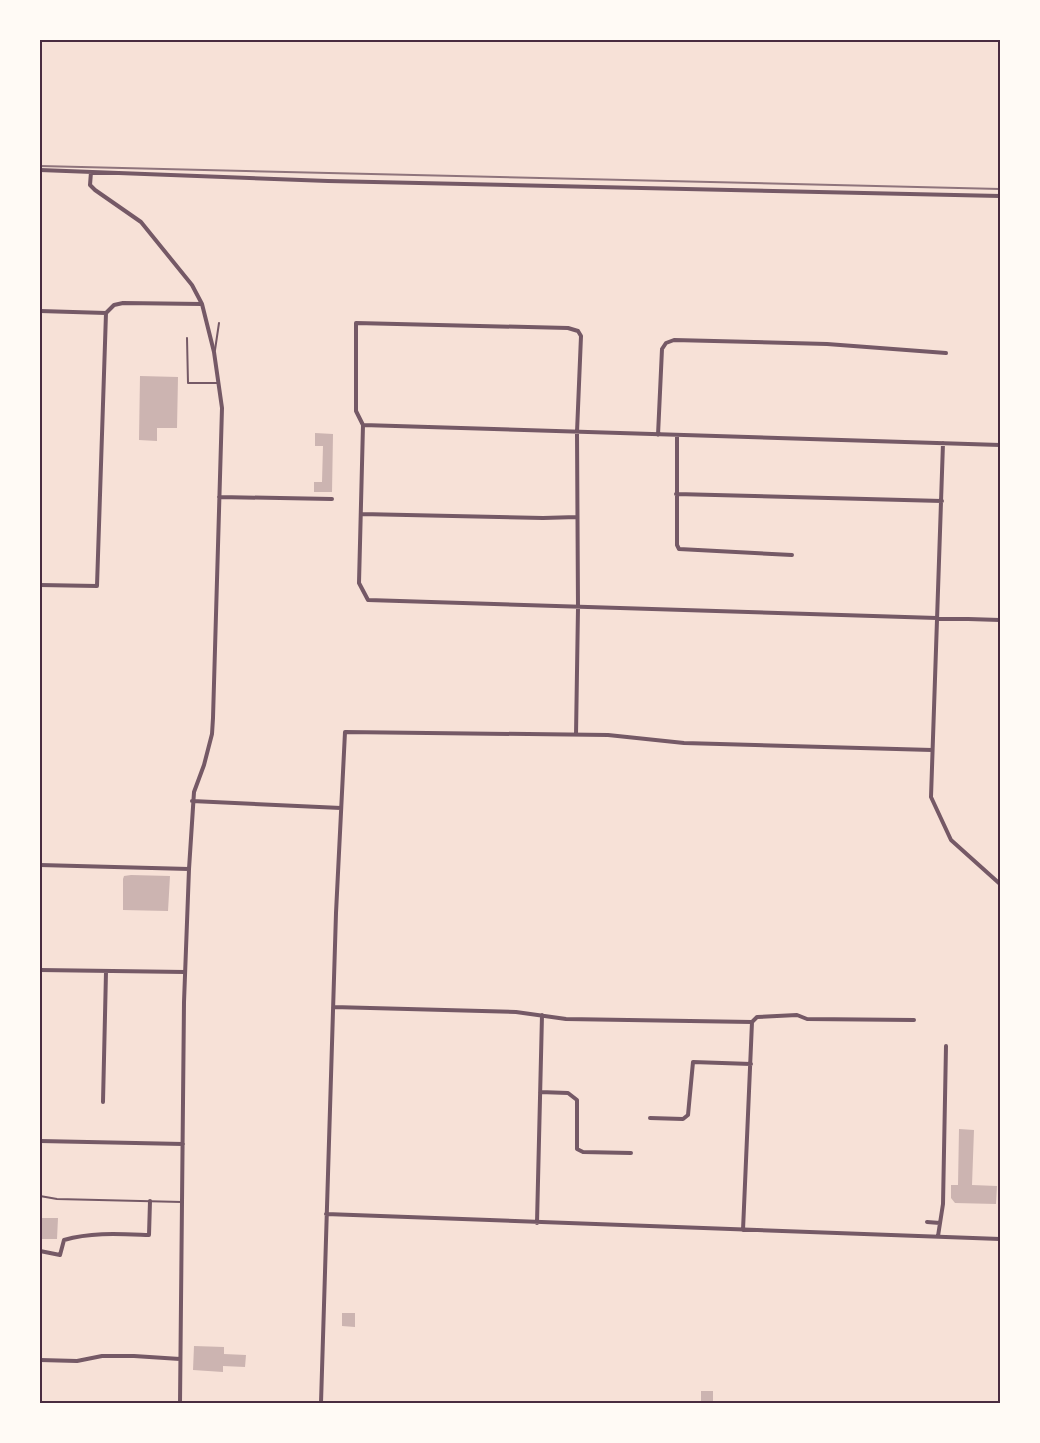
<svg xmlns="http://www.w3.org/2000/svg" width="1040" height="1443" font-family="Spectral,serif">
<style>
.building{fill:#ccb4b1}
.lines{fill:none;stroke-linecap:round;stroke-linejoin:round}
.service{stroke:#755966;stroke-width:2}
.minor{stroke:#755966;stroke-width:4}
.rail{stroke:#8f747c;stroke-width:2}
.neatline{fill:none;stroke:#4a2c40;stroke-width:2}
</style>
<rect width="100%" height="100%" fill="#f7e1d7"/>
<!-- building -->
<path class="building" d="M 140,376 L 178,377 L 177,428 L 157,428 L 157,441 L 139,440 Z
M 315,433 L 333,434 L 332,492 L 314,492 L 314,482 L 322,482 L 323,446 L 315,446 Z
M 131,875 L 170,876 L 168,911 L 123,910 L 123,879 L 124,876 Z
M 959,1129 L 974,1130 L 972,1185 L 997,1186 L 996,1204 L 955,1203 L 951,1198 L 951,1185 L 958,1185 Z
M 40,1218 L 58,1218 L 57,1239 L 40,1239 Z
M 342,1313 L 355,1313 L 355,1327 L 342,1326 Z
M 194,1346 L 224,1347 L 224,1354 L 246,1355 L 245,1367 L 223,1366 L 223,1372 L 193,1370 Z
M 701,1391 L 713,1391 L 713,1403 L 701,1403 Z"/>
<g class="lines">
<!-- service -->
<path class="service" d="M 187,338 L 188,383 L 218,383
M 215,350 L 219,323
M 40,1196 L 57,1199 L 182,1202"/>
<!-- minor -->
<path class="minor" d="M 40,170 L 328,181 L 1000,196
M 91,172 L 90,185 L 95,190 L 141,222 L 192,285 L 202,304 L 214,352 L 222,408 L 213,718 L 212,734 L 204,765 L 194,792 L 189,869 L 184,1002 L 180,1403
M 40,311 L 106,313
M 106,313 L 114,305 L 123,303 L 202,304
M 363,425 L 1000,445
M 658,435 L 662,349 L 666,343 L 674,340 L 827,344 L 946,353
M 677,435 L 677,545 L 679,549 L 792,555
M 943,443 L 931,797 L 951,840 L 1000,884
M 676,494 L 942,501
M 219,497 L 332,499
M 361,514 L 543,518 L 577,517
M 40,585 L 97,586 L 106,313
M 576,735 L 578,608 L 577,432 L 581,336 L 578,331 L 568,328 L 356,323 L 356,411 L 363,425 L 359,583 L 368,600 L 1000,620
M 192,801 L 341,808
M 40,865 L 189,869
M 40,970 L 185,972
M 333,1007 L 516,1012 L 566,1019 L 752,1022 L 757,1017 L 797,1015 L 807,1019 L 914,1020
M 540,1092 L 568,1093 L 577,1100 L 577,1149 L 583,1152 L 631,1153
M 103,1102 L 106,972
M 650,1118 L 683,1119 L 688,1115 L 693,1062 L 751,1064
M 40,1141 L 183,1144
M 326,1214 L 1000,1239
M 927,1222 L 940,1223
M 537,1223 L 542,1015
M 743,1230 L 752,1022
M 938,1236 L 943,1204 L 946,1046
M 40,1251 L 60,1255 L 64,1240 C 92,1232 120,1234 149,1235 L 150,1201
M 40,1360 L 77,1361 L 102,1356 L 134,1356 L 180,1359
M 321,1403 L 336,913 L 345,732 L 608,735 L 684,743 L 932,750"/>
<!-- rail -->
<path class="rail" d="M 40,166 L 1000,189"/>
</g>
<!-- border -->
<rect width="1040" height="1443" fill="none" stroke="#fffaf5" stroke-width="82"/>
<rect x="41" y="41" width="958" height="1361" class="neatline"/>
</svg>
